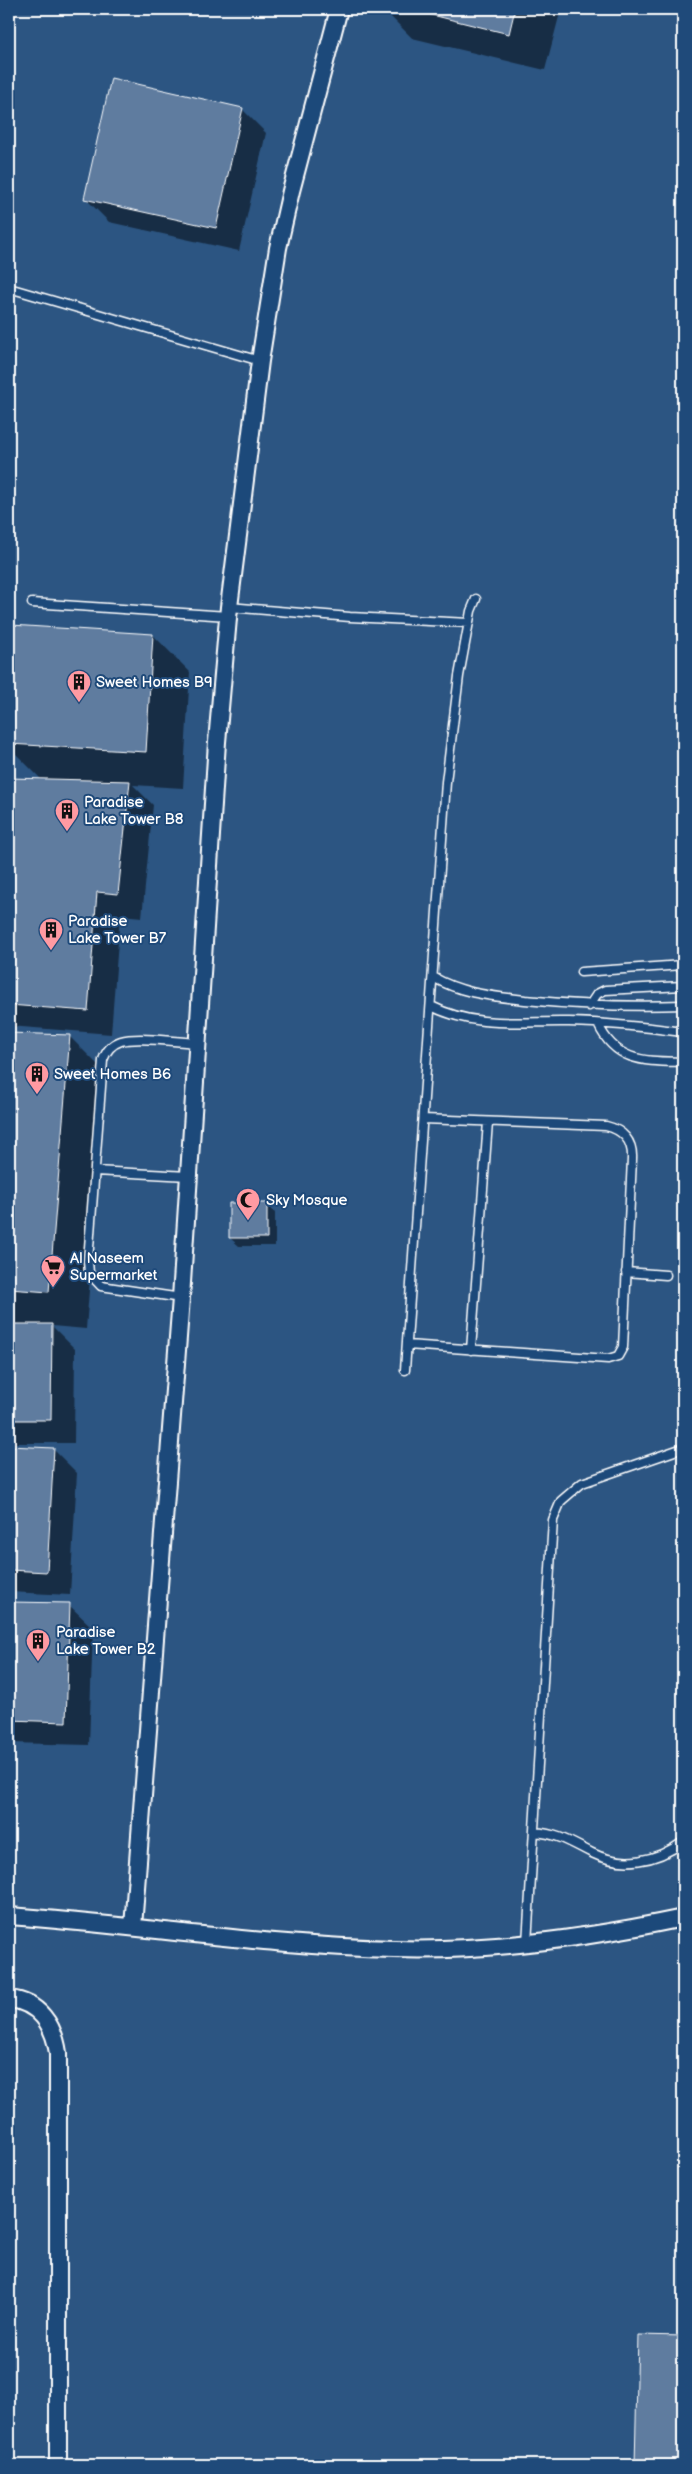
<svg xmlns="http://www.w3.org/2000/svg" width="692" height="2474" font-family="'Balsamiq Sans',sans-serif">
<style>
.shadow{fill:#0007}
.building{fill:#5e7c9f;stroke:#fff}
.lines{fill:none;stroke-linecap:round;stroke-linejoin:round}
.service-casing{stroke:#fff;stroke-width:11}
.minor-casing{stroke:#fff;stroke-width:20}
.service{stroke:#1f4a7a;stroke-width:8}
.minor{stroke:#1f4a7a;stroke-width:16}
.labels{text-anchor:middle;stroke-width:4;stroke-linejoin:round;paint-order:stroke}
.poi-label{font-size:15px;fill:#fff;stroke:#1f4a7a;text-anchor:start}
</style>
<rect width="100%" height="100%" fill="#2c5582"/>
<filter id="ink" filterUnits="userSpaceOnUse"><feTurbulence type="fractalNoise" baseFrequency=".02" numOctaves="2"/><feDisplacementMap in="SourceGraphic" scale="10" xChannelSelector="R" yChannelSelector="G"/><feConvolveMatrix kernelMatrix="1 2 1 2 8 2 1 2 1" color-interpolation-filters="sRGB"/></filter>
<g filter="url(#ink)">
<!-- shadow -->
<path class="shadow" d="M 383,9 L 561,9 L 545,70 L 412,38 Z
M 242,109 L 266,133 L 239,251 L 109,222 L 85,198 Z
M 12,626 L 153,635 L 190,672 L 183,788 L 133,785 L 153,805 L 142,917 L 120,915 L 111,1034 L 9,1026 L 9,780 L 42,780 L 9,747 L 9,683 Z
M 9,1034 L 69,1036 L 106,1073 L 86,1329 L 52,1326 L 75,1349 L 74,1443 L 9,1443 Z
M 267,1204 L 275,1213 L 275,1246 L 239,1246 L 230,1238 Z
M 9,1447 L 53,1449 L 77,1473 L 70,1595 L 9,1592 Z
M 9,1603 L 69,1605 L 93,1628 L 89,1745 L 9,1743 Z
M 639,2337 L 683,2338 L 683,2465 L 636,2465 Z"/>
<!-- building -->
<path class="building" d="M 429,9 L 515,9 L 509,34 L 428,14 Z
M 111,78 L 243,108 L 216,228 L 84,199 Z
M 11,625 L 153,634 L 146,752 L 9,744 Z
M 9,778 L 130,781 L 118,894 L 97,892 L 88,1011 L 9,1005 Z
M 9,1033 L 70,1035 L 49,1292 L 9,1289 Z
M 229,1203 L 267,1203 L 267,1238 L 229,1238 Z
M 9,1324 L 52,1324 L 51,1420 L 9,1420 Z
M 9,1446 L 54,1448 L 47,1572 L 9,1570 Z
M 9,1602 L 70,1603 L 66,1722 L 9,1720 Z
M 638,2335 L 683,2336 L 683,2465 L 635,2465 Z"/>
<g class="lines">
<defs>
<path id="service" d="M 9,288 L 260,361
M 32,603 L 228,616
M 229,607 L 350,617 L 469,623
M 581,972 L 683,965
M 433,977 C 462,994 493,996 525,1000 C 578,1005 630,1007 683,1005
M 431,1006 C 477,1029 520,1021 569,1022 C 607,1023 645,1027 683,1032
M 589,1006 L 597,994 L 605,990 L 683,986
M 598,1024 C 616,1063 645,1061 683,1062
M 95,1171 L 188,1176
M 626,1272 L 666,1275
M 181,1298 L 101,1286 L 89,1273 L 88,1261 L 103,1060 C 106,1051 112,1044 121,1041 C 138,1036 178,1042 197,1043
M 407,1345 L 608,1359 L 618,1356 L 623,1347 L 632,1159 C 633,1141 623,1130 606,1126 L 423,1119
M 471,1350 L 488,1122
M 405,1370 L 446,782 L 459,676 L 471,611 L 476,599
M 534,1832 C 559,1834 570,1842 592,1853 C 622,1868 656,1862 683,1842
M 527,1943 L 553,1520 L 561,1501 L 582,1483 L 683,1448"/>
<path id="minor" d="M 9,1916 C 137,1925 265,1946 394,1949 C 491,1952 588,1938 683,1918
M 133,1927 L 181,1298 L 217,742 L 229,607 L 260,361 L 278,248 L 291,191 L 339,9
M 9,1999 C 39,2002 54,2025 58,2053 L 58,2465"/>
</defs>
<!-- service casing -->
<use href="#service" class="service-casing"/>
<!-- minor casing -->
<use href="#minor" class="minor-casing"/>
<!-- service -->
<use href="#service" class="service"/>
<!-- minor -->
<use href="#minor" class="minor"/>
</g>
</g>
<!-- icons -->
<defs>
<symbol id="building-pin" viewBox="-11 -11 22 30"><path d="M0 17L-7.5 6A9.5 9.5 0 1 1 7.5 6Z" fill="#ff9aa2" stroke="#1f4a7a"/><path d="M-4-6H4V6H1V3H-1V6H-4ZM-2.5-4.3h1.7v1.8h-1.7ZM.8-4.3h1.7v1.8H.8ZM-2.5-1h1.7V.8h-1.7ZM.8-1h1.7V.8H.8Z" fill="#111"/></symbol>
<symbol id="mosque-pin" viewBox="-11 -11 22 30"><path d="M0 17L-7.5 6A9.5 9.5 0 1 1 7.5 6Z" fill="#ff9aa2" stroke="#1f4a7a"/><path d="M3.5-4.9A6 6 0 1 0 3.5 4.9A5 5 0 1 1 3.5-4.9Z" fill="#111"/></symbol>
<symbol id="supermarket-pin" viewBox="-11 -11 22 30"><path d="M0 17L-7.5 6A9.5 9.5 0 1 1 7.5 6Z" fill="#ff9aa2" stroke="#1f4a7a"/><path d="M-6-5.5h2.5l.6 2H6L4.5 2H-2.5L-4.4-4H-6ZM-1.5 3.2a1.3 1.3 0 1 0 .1 0ZM3 3.2a1.3 1.3 0 1 0 .1 0Z" fill="#111"/></symbol>
</defs>
<g fill-rule="evenodd">
<use href="#building-pin" x="65" y="668" width="28" height="38"/>
<use href="#building-pin" x="53" y="797" width="28" height="38"/>
<use href="#building-pin" x="37" y="916" width="28" height="38"/>
<use href="#building-pin" x="23" y="1060" width="28" height="38"/>
<use href="#mosque-pin" x="234" y="1186" width="28" height="38"/>
<use href="#supermarket-pin" x="39" y="1253" width="28" height="38"/>
<use href="#building-pin" x="24" y="1627" width="28" height="38"/>
</g>
<g class="labels">
<!-- poi labels -->
<g class="poi-label">
<text x="96" y="687">Sweet Homes B9</text>
<text x="84" y="807">Paradise<tspan x="84" dy="17">Lake Tower B8</tspan></text>
<text x="68" y="926">Paradise<tspan x="68" dy="17">Lake Tower B7</tspan></text>
<text x="54" y="1079">Sweet Homes B6</text>
<text x="266" y="1205">Sky Mosque</text>
<text x="70" y="1263">Al Naseem<tspan x="70" dy="17">Supermarket</tspan></text>
<text x="56" y="1637">Paradise<tspan x="56" dy="17">Lake Tower B2</tspan></text>
</g>
</g>
<!-- margin -->
<rect width="692" height="2474" fill="none" stroke="#1f4a7a" stroke-width="30"/>
<rect x="15" y="15" width="662" height="2444" fill="none" stroke="#fff" stroke-width="2" filter="url(#ink)"/>
</svg>
